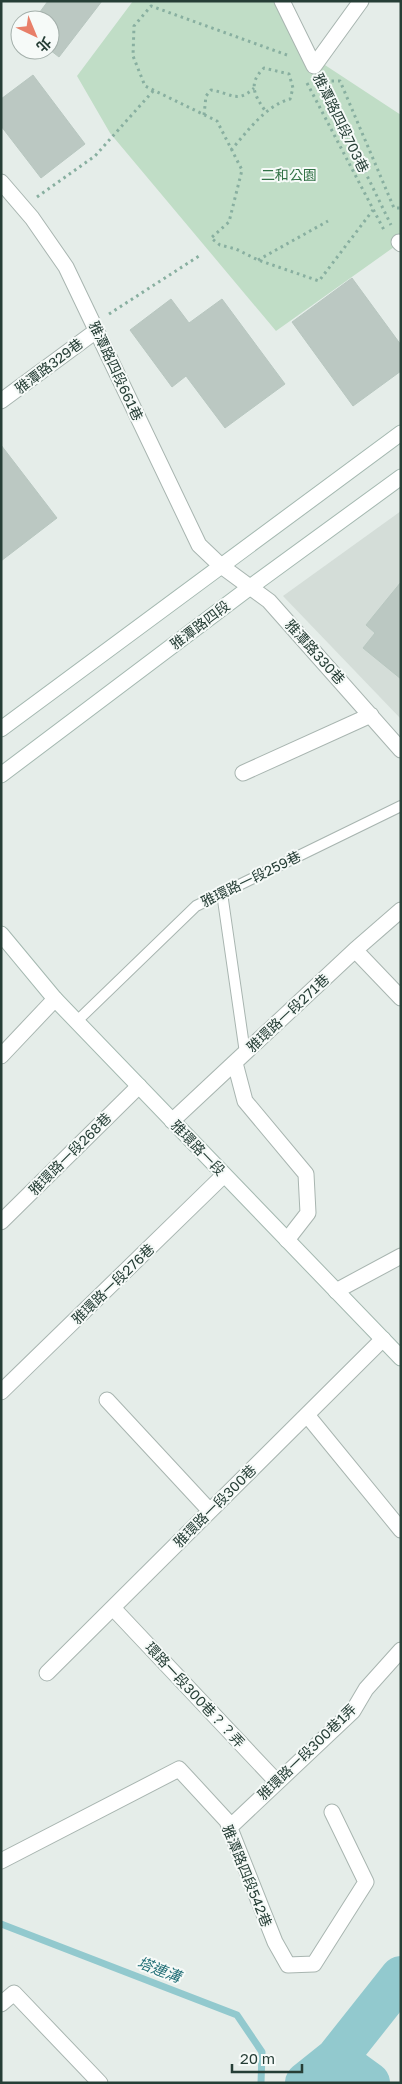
<svg xmlns="http://www.w3.org/2000/svg" width="402" height="2084" font-family="'Golos Text','Noto Sans TC',sans-serif">
<style>
.built{fill:#d4ddd8}
.green{fill:#c0ddc6}
.lines{fill:none;stroke-linecap:round;stroke-linejoin:round}
.stream{stroke:#92c9ce;stroke-width:7}
.river{stroke:#92c9ce;stroke-width:42}
.building{fill:#bbc8c2;stroke:#b8c7c0}
.lane-casing{stroke:#a8b5b0;stroke-width:12}
.street-casing{stroke:#a8b5b0;stroke-width:17}
.secondary-casing{stroke:#a4b8b0;stroke-width:17}
.path{stroke:#88afa0;stroke-width:3;stroke-dasharray:2.5 4;stroke-linecap:butt}
.lane{stroke:#fff;stroke-width:10}
.street{stroke:#fff;stroke-width:15}
.secondary{stroke:#fff;stroke-width:15}
.labels{text-anchor:middle;stroke-width:4;stroke-linejoin:round;paint-order:stroke}
.street-label{font-size:14px;fill:#263e36;stroke:#f6faf8}
.park-label{font-size:14px;fill:#327246;stroke:#f6faf8}
.water-label{font-size:15px;font-style:italic;fill:#236f77;stroke:#f6faf8}
</style>
<rect width="100%" height="100%" fill="#e5ede9"/>
<!-- built -->
<path class="built" d="M 401,511 L 401,719 L 283,596 Z"/>
<!-- green -->
<path class="green" d="M 133,1 L 276,1 L 299,48 L 401,115 L 401,242 L 276,331 L 110,133 L 77,76 Z"/>
<g class="lines">
<!-- stream -->
<path class="stream" d="M 1,1924 L 237,2015 L 262,2052 L 261,2083"/>
<!-- river -->
<path class="river" d="M 336,2059 L 369,2083
M 306,2083 L 336,2059 L 401,1977"/>
</g>
<!-- building -->
<path class="building" d="M 48,1 L 102,1 L 59,57 L 50,50 L 50,20 L 34,20 Z
M 33,75 L 85,144 L 41,178 L 1,126 L 1,99 Z
M 352,278 L 401,345 L 401,371 L 353,406 L 292,322 Z
M 171,299 L 189,323 L 222,299 L 285,384 L 225,428 L 186,376 L 172,387 L 130,330 Z
M 1,445 L 57,518 L 1,561 Z
M 401,582 L 401,679 L 363,648 L 375,633 L 366,625 Z"/>
<g class="lines">
<defs>
<path id="lane" d="M 222,893 L 245,1053
M 77,1021 L 196,906 L 401,806"/>
<path id="street" d="M 282,1 L 314,66 L 361,1
M 1,182 L 32,218 L 66,267 L 199,545 L 220,565 L 269,601 L 401,750
M 399,242 L 401,244
M 1,401 L 96,331
M 243,773 L 371,715
M 355,950 L 401,910
M 1,1056 L 55,999
M 235,1063 L 245,1101 L 306,1174 L 308,1213 L 287,1240
M 172,1121 L 355,950 L 401,998
M 1,1222 L 139,1086
M 336,1291 L 401,1256
M 1,1392 L 224,1175
M 107,1400 L 210,1511
M 307,1415 L 401,1530
M 113,1608 L 277,1782
M 47,1673 L 383,1339
M 229,1828 L 353,1711 L 366,1689 L 401,1650
M 1,1861 L 179,1769 L 227,1821 L 275,1942 L 288,1965 L 314,1964 L 366,1882 L 332,1812
M 1,2004 L 14,1993 L 100,2083"/>
<path id="secondary" d="M 1,729 L 401,433
M 1,775 L 249,588 L 401,477
M 1,934 L 55,999 L 401,1358"/>
</defs>
<!-- lane casing -->
<use href="#lane" class="lane-casing"/>
<!-- street casing -->
<use href="#street" class="street-casing"/>
<!-- secondary casing -->
<use href="#secondary" class="secondary-casing"/>
<!-- path -->
<path class="path" d="M 287,55 L 151,6 L 134,26 L 133,56 L 145,86 L 217,121 L 242,170 L 229,222 L 211,238 L 220,245 L 236,249 L 258,260 L 319,281 L 373,210
M 325,81 L 340,81 L 394,208 L 401,208
M 307,83 L 384,230
M 322,83 L 391,225
M 204,115 L 206,96 L 211,90 C 231,93 237,104 254,88
M 231,150 C 248,131 265,106 290,99 L 293,88 L 289,74 L 264,68 C 247,84 255,96 266,112
M 37,197 L 95,156 L 154,90
M 258,260 L 328,221
M 109,314 L 199,256"/>
<!-- lane -->
<use href="#lane" class="lane"/>
<!-- street -->
<use href="#street" class="street"/>
<!-- secondary -->
<use href="#secondary" class="secondary"/>
</g>
<g class="labels">
<!-- street labels -->
<g class="street-label">
<text transform="translate(341 123) rotate(64)" y="5">雅潭路四段703巷</text>
<text transform="translate(49 366) rotate(-37)" y="5">雅潭路329巷</text>
<text transform="translate(116 371) rotate(65)" y="5">雅潭路四段661巷</text>
<text transform="translate(200 625) rotate(-37)" y="5">雅潭路四段</text>
<text transform="translate(315 652) rotate(48)" y="5">雅潭路330巷</text>
<text transform="translate(251 879) rotate(-26)" y="5">雅環路一段259巷</text>
<text transform="translate(288 1013) rotate(-43)" y="5">雅環路一段271巷</text>
<text transform="translate(198 1148) rotate(46)" y="5">雅環路一段</text>
<text transform="translate(70 1154) rotate(-45)" y="5">雅環路一段268巷</text>
<text transform="translate(113 1284) rotate(-44)" y="5">雅環路一段276巷</text>
<text transform="translate(215 1506) rotate(-45)" y="5">雅環路一段300巷</text>
<text transform="translate(195 1695) rotate(47)" y="5">環路一段300巷？？弄</text>
<text transform="translate(307 1752) rotate(-44)" y="5">雅環路一段300巷1弄</text>
<text transform="translate(247 1876) rotate(68)" y="5">雅潭路四段542巷</text>
</g>
<!-- park labels -->
<g class="park-label">
<text x="289" y="180">二和公園</text>
</g>
<!-- water labels -->
<g class="water-label">
<text transform="translate(159 1970) rotate(21)" y="5">塔連溝</text>
</g>
</g>
<!-- border -->
<rect width="402" height="2084" fill="none" stroke="#263e36" stroke-width="5"/>
<!-- north arrow -->
<g transform="translate(35 35) rotate(136)"><circle r="24" fill="#f6faf8" stroke="#a3afaa"/>
<path d="M0-4L9 19L0 12L-9 19Z" fill="#e87f69"/>
<text y="-8" font-size="14" font-weight="bold" text-anchor="middle" fill="#263e36">北</text>
</g>
<!-- scale -->
<path d="M232 2064v8h70v-8" fill="none" stroke="#263e36" stroke-width="2.5"/>
<text x="240" y="2064" font-size="15" fill="#263e36" stroke="#f6faf8" stroke-width="4" paint-order="stroke">20 m</text>
</svg>
